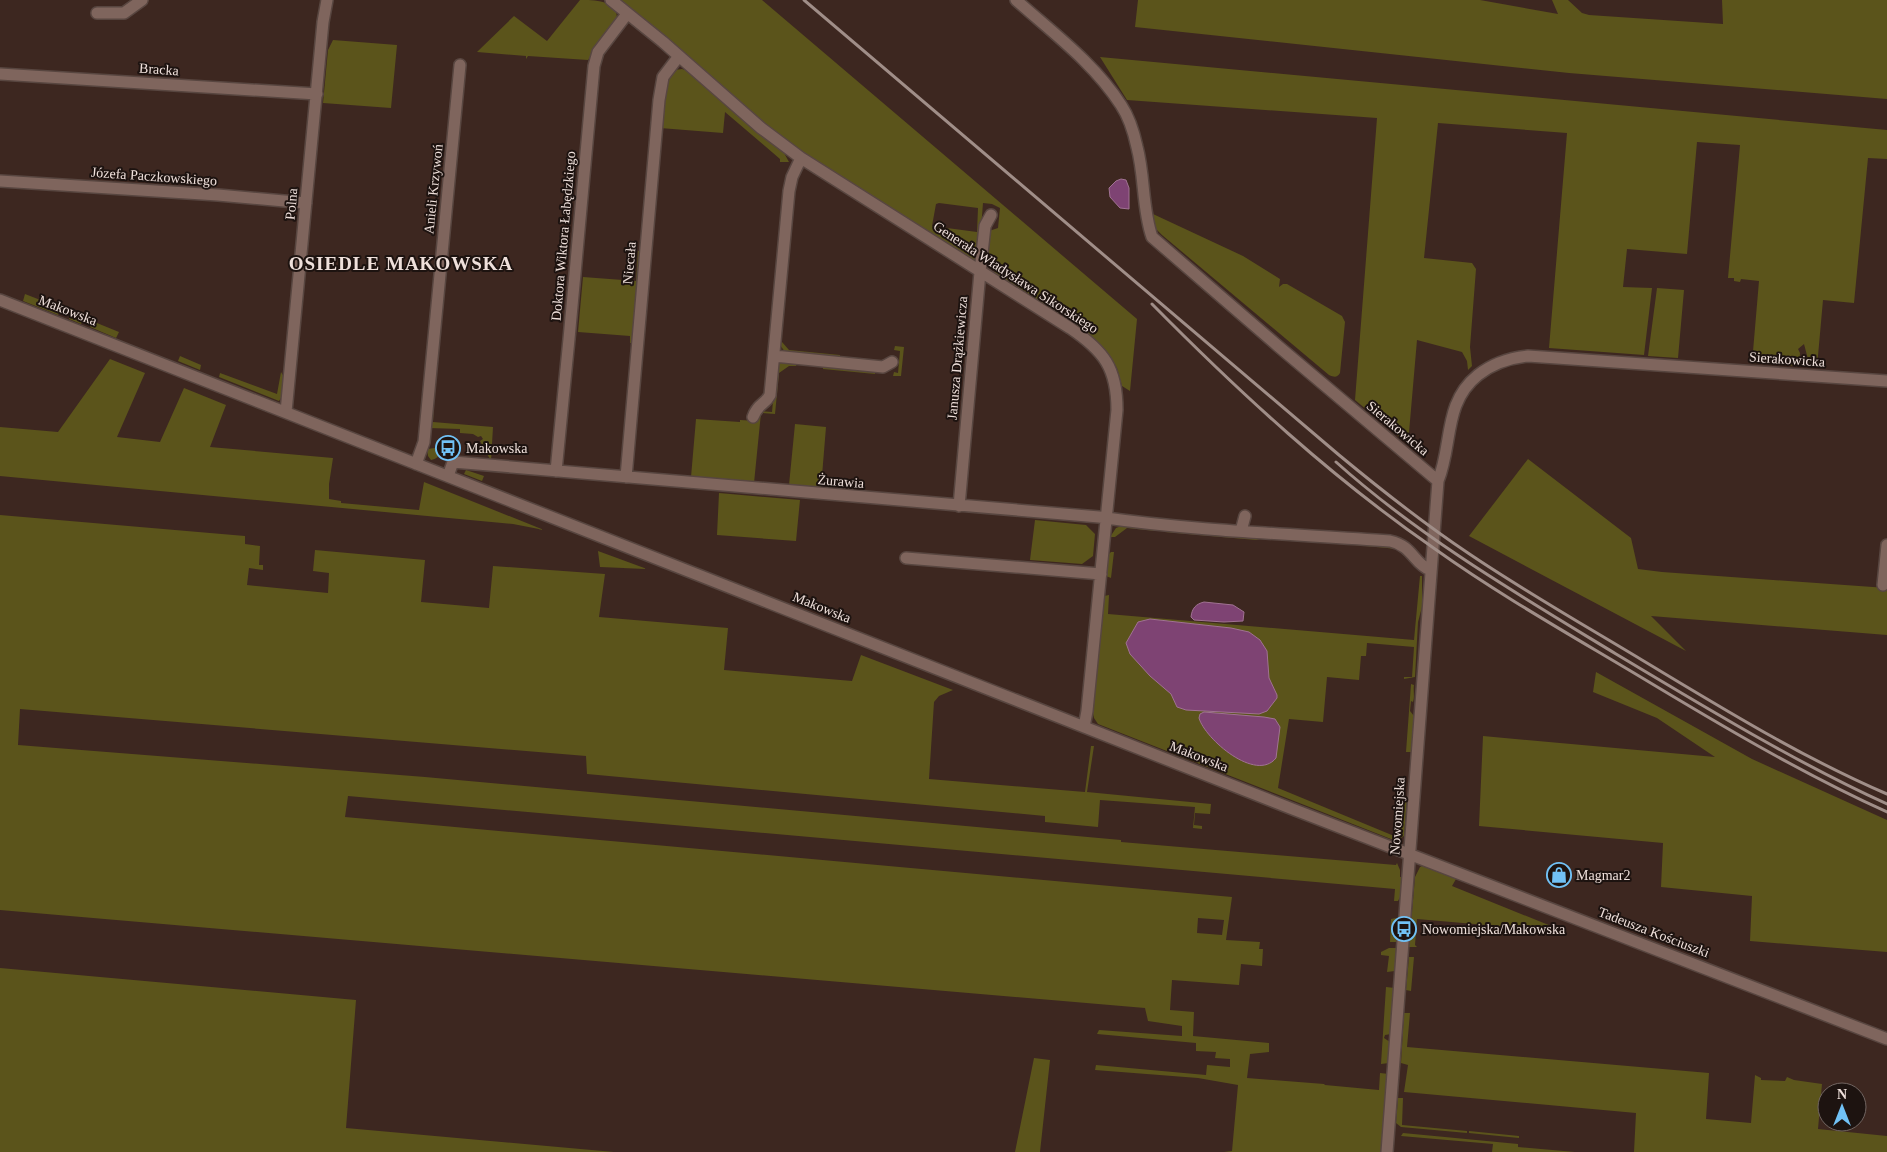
<svg xmlns="http://www.w3.org/2000/svg" width="1887" height="1152" font-family="Georgia,serif">
<style>
.green{fill:#5b541b;fill-rule:evenodd}
.water{fill:#7e4373;stroke:#a07292}
.lines{fill:none;stroke-linecap:round;stroke-linejoin:round}
.minor-casing{stroke:#584640;stroke-width:14}
.minor{stroke:#7f655d;stroke-width:11}
.rail{stroke:#a08e88;stroke-width:3}
.labels{text-anchor:middle;stroke-width:4;stroke-linejoin:round;paint-order:stroke}
.street-label{font-size:14px;fill:#efe0db;stroke:#1d1310}
.poi-label{font-size:14px;fill:#efe0db;stroke:#1d1310;text-anchor:start}
.district-label{font-size:19px;font-weight:bold;letter-spacing:1px;fill:#efe0db;stroke:#1d1310}
</style>
<rect width="100%" height="100%" fill="#3d2720"/>
<!-- green -->
<path class="green" d="M 580,0 C 594,0 618,0 617,19 L 588,60 L 528,56 L 526,59 L 526,56 L 477,52 L 514,16 L 547,41 Z
M 619,0 L 762,0 L 1137,319 L 1130,391 L 1122,386 L 1117,368 L 1110,356 L 1097,341 L 993,275 L 997,267 L 988,261 L 989,231 L 998,228 L 1000,208 L 992,204 L 983,203 L 979,254 L 976,259 L 972,260 L 801,153 L 763,123 ZM 939,203 L 978,208 L 977,232 L 932,226 L 936,204 Z
M 1138,0 L 1480,0 L 1558,14 L 1552,0 L 1568,0 L 1582,13 L 1589,15 L 1723,24 L 1722,0 L 1887,0 L 1887,99 L 1569,73 L 1135,27 Z
M 333,40 L 397,45 L 391,108 L 323,103 L 328,50 Z
M 1100,57 L 1887,130 L 1887,159 L 1868,158 L 1854,303 L 1823,300 L 1817,367 L 1810,367 L 1804,344 L 1798,349 L 1800,353 L 1799,366 L 1752,363 L 1759,281 L 1741,279 L 1740,282 L 1734,281 L 1734,278 L 1728,278 L 1740,145 L 1697,142 L 1687,254 L 1627,249 L 1623,287 L 1652,288 L 1644,355 L 1549,348 L 1567,133 L 1438,123 L 1424,258 L 1472,263 L 1476,269 L 1470,347 L 1472,366 L 1468,370 L 1467,361 L 1462,352 L 1417,340 L 1408,444 L 1355,400 L 1377,118 L 1127,100 Z
M 682,69 L 688,71 L 783,151 L 789,162 L 780,162 L 780,159 L 725,112 L 723,133 L 660,128 L 665,82 L 675,70 Z
M 1153,214 L 1243,256 L 1280,279 L 1279,287 L 1283,284 L 1287,284 L 1342,316 L 1345,322 L 1340,373 C 1337,378 1334,377 1329,375 L 1162,235 L 1153,226 Z
M 638,251 L 642,251 L 634,343 L 630,343 L 630,336 L 578,332 L 583,277 L 636,281 Z
M 1657,288 L 1684,290 L 1678,358 L 1648,356 Z
M 25,294 L 61,308 L 58,315 L 23,301 Z
M 70,312 L 84,317 L 81,324 L 69,319 Z
M 92,321 L 119,332 L 116,338 L 90,327 Z
M 781,322 L 782,322 L 782,342 L 789,350 L 840,355 L 840,358 L 785,352 L 780,345 Z
M 895,346 L 904,347 L 901,376 L 893,376 L 894,372 L 898,373 L 900,351 L 894,350 Z
M 180,356 L 201,365 L 200,370 L 178,361 Z
M 110,359 L 145,373 L 117,437 L 160,442 L 184,388 L 226,405 L 210,447 L 333,458 L 329,484 L 329,499 L 341,501 L 341,503 L 419,510 L 424,482 L 544,530 L 513,524 L 0,476 L 0,427 L 58,432 Z
M 780,362 L 797,362 L 796,366 L 789,366 L 779,373 L 775,414 L 761,413 L 754,483 L 691,477 L 696,419 L 740,422 L 740,420 L 758,421 L 760,411 L 772,412 L 776,369 Z
M 823,365 L 875,370 L 875,374 L 823,369 Z
M 281,372 C 287,380 285,394 279,401 L 219,377 L 220,373 L 277,394 Z
M 432,400 L 434,400 L 433,422 L 493,427 L 491,461 L 480,441 L 483,439 L 481,436 L 478,437 L 473,434 L 460,433 L 460,429 L 429,428 Z
M 795,424 L 826,427 L 821,488 L 789,485 Z
M 437,440 L 441,441 C 440,450 442,458 431,460 L 428,456 L 427,449 L 435,448 Z
M 1528,459 L 1631,538 L 1638,569 L 1662,572 L 1887,588 L 1887,635 L 1651,616 L 1686,651 L 1469,536 Z
M 466,470 L 484,476 L 482,481 L 464,474 Z
M 719,493 L 800,500 L 796,541 L 717,535 Z
M 0,515 L 245,536 L 245,544 L 260,546 L 259,565 L 263,565 L 263,570 L 249,568 L 247,585 L 328,593 L 329,573 L 313,571 L 315,550 L 425,560 L 421,602 L 489,608 L 493,566 L 605,574 L 599,617 L 728,628 L 724,670 L 852,681 L 861,655 L 953,690 L 939,696 L 934,702 L 929,779 L 1085,792 L 1091,746 L 1094,746 L 1087,792 L 1211,804 L 1210,814 L 1195,813 L 1194,825 L 1202,826 L 1202,829 L 1193,828 L 1195,807 L 1100,800 L 1098,827 L 1045,822 L 1045,816 L 587,774 L 586,756 L 20,709 L 18,745 L 425,777 L 1121,840 L 1121,842 L 1396,865 L 1397,863 L 1400,870 L 1400,877 L 1401,877 L 1401,895 L 1398,901 L 1394,901 L 1395,889 L 348,796 L 345,817 L 1232,897 L 1226,940 L 1260,942 L 1259,949 L 1263,949 L 1262,966 L 1241,964 L 1239,985 L 1172,980 L 1170,1010 L 1194,1012 L 1193,1036 L 1269,1043 L 1269,1052 L 1250,1054 L 1247,1078 L 1324,1084 L 1325,1085 L 1379,1090 L 1380,1073 L 1389,1074 L 1382,1152 L 1224,1152 L 1232,1151 L 1238,1085 L 1198,1078 L 1095,1070 L 1096,1065 L 1206,1075 L 1207,1065 L 1230,1067 L 1230,1059 L 1215,1058 L 1216,1052 L 1196,1051 L 1196,1043 L 1097,1034 L 1099,1030 L 1182,1036 L 1182,1026 L 1148,1021 L 1145,1008 L 0,910 ZM 1198,918 L 1224,920 L 1222,935 L 1197,933 Z
M 1035,520 L 1086,525 L 1095,534 L 1093,556 L 1082,564 L 1030,560 Z
M 1124,525 L 1156,528 L 1156,531 L 1127,528 L 1115,537 L 1110,537 L 1116,528 Z
M 1165,529 L 1389,544 L 1398,549 L 1268,537 L 1256,540 L 1165,532 Z
M 598,551 L 647,569 L 600,567 Z
M 1111,552 L 1114,552 L 1111,578 L 1106,576 L 1108,555 Z
M 1420,576 L 1422,576 L 1422,607 L 1418,622 L 1415,677 L 1404,679 L 1404,677 L 1412,677 L 1414,647 L 1367,643 L 1366,656 L 1361,656 L 1359,680 L 1327,677 L 1323,722 L 1289,719 L 1278,788 L 1399,838 L 1403,797 L 1407,798 L 1404,836 L 1396,841 L 1098,724 L 1094,718 L 1092,709 L 1104,596 L 1109,595 L 1108,614 L 1414,640 Z
M 1596,672 L 1752,759 L 1887,820 L 1887,952 L 1750,941 L 1752,896 L 1661,887 L 1663,843 L 1479,826 L 1483,736 L 1715,757 L 1657,718 L 1593,692 Z
M 1411,684 L 1414,685 C 1413,691 1415,696 1413,702 L 1411,701 L 1410,711 L 1414,716 L 1411,752 L 1406,752 Z
M 1422,866 L 1456,879 L 1452,886 L 1556,928 L 1556,931 L 1417,919 L 1415,945 L 1417,947 L 1409,947 L 1415,877 L 1420,867 Z
M 1396,918 L 1399,920 L 1398,929 L 1393,929 L 1392,936 L 1399,937 L 1396,942 L 1390,942 L 1391,919 Z
M 1389,948 L 1396,948 L 1395,971 L 1387,972 L 1389,956 L 1381,955 L 1381,952 Z
M 1409,957 L 1414,957 L 1411,991 L 1406,990 Z
M 0,968 L 356,1000 L 346,1128 L 614,1152 L 0,1152 Z
M 1386,987 L 1395,988 L 1391,1034 L 1385,1035 L 1384,1038 L 1390,1042 L 1389,1063 L 1381,1064 Z
M 1404,1013 L 1410,1013 L 1407,1047 L 1709,1073 L 1706,1119 L 1751,1123 L 1755,1075 L 1761,1078 L 1761,1080 L 1785,1081 L 1787,1077 L 1794,1080 L 1822,1084 L 1818,1129 L 1887,1136 L 1887,1152 L 1634,1152 L 1636,1113 L 1404,1092 L 1408,1065 L 1401,1063 Z
M 1034,1058 L 1050,1060 L 1040,1152 L 1015,1152 Z
M 1398,1098 L 1403,1098 L 1402,1125 L 1467,1131 L 1467,1133 L 1401,1127 L 1396,1123 Z
M 1469,1131 L 1519,1136 L 1519,1138 L 1469,1133 Z
M 1403,1133 L 1518,1144 L 1518,1147 L 1575,1152 L 1492,1152 L 1493,1144 L 1401,1136 Z"/>
<!-- water -->
<path class="water" d="M 1121,179 L 1126,180 L 1129,188 L 1129,209 L 1120,208 L 1110,197 L 1109,188 L 1116,181 Z
M 1204,602 L 1233,605 L 1244,612 L 1243,621 L 1224,622 L 1194,620 L 1191,617 C 1192,608 1196,604 1204,602 Z
M 1150,619 L 1231,628 L 1249,632 L 1260,640 L 1267,651 L 1269,678 L 1277,695 L 1277,698 L 1267,711 L 1259,714 L 1186,710 L 1177,707 L 1171,694 L 1150,676 L 1130,654 L 1126,643 L 1138,622 Z
M 1204,712 L 1264,717 L 1275,719 L 1280,727 L 1276,758 C 1256,783 1205,739 1199,718 L 1200,714 Z"/>
<g class="lines">
<defs>
<path id="minor" d="M 611,0 L 663,42 L 761,128 L 801,158 L 1070,328 C 1104,351 1117,368 1117,410 L 1087,711 L 1084,727
M 1016,0 C 1053,33 1094,63 1121,105 C 1129,117 1134,133 1137,147 C 1145,177 1142,208 1152,237 L 1278,346 L 1438,481
M 97,13 L 124,13 L 142,0
M 0,74 L 317,94
M 0,181 L 218,195 L 306,203
M 0,300 L 1295,810 L 1887,1039
M 774,356 L 883,367 L 892,362
M 286,412 L 323,22 L 327,0
M 753,417 C 758,403 765,405 770,395 L 789,191 L 792,177 L 801,158
M 416,464 L 424,442 L 460,65
M 556,471 L 569,339 L 594,66 L 598,52 L 627,14
M 448,476 L 453,462 L 1099,517 C 1195,531 1293,534 1390,541 C 1413,546 1413,563 1430,570
M 626,477 L 659,100 L 663,77 L 679,56
M 959,506 L 980,272 L 985,226 L 991,215
M 1241,531 L 1245,516
M 906,558 L 1101,574
M 1883,585 L 1887,545
M 1387,1152 L 1438,481 C 1453,444 1443,403 1478,375 C 1493,363 1509,358 1528,356 L 1887,381"/>
</defs>
<!-- minor casing -->
<use href="#minor" class="minor-casing"/>
<!-- minor -->
<use href="#minor" class="minor"/>
<!-- rail -->
<path class="rail" d="M 804,0 L 1339,455 C 1380,489 1423,523 1468,553 C 1524,591 1584,625 1642,660 C 1722,708 1801,757 1887,794
M 1152,304 C 1240,393 1332,478 1435,549 C 1498,594 1567,633 1634,673 C 1717,723 1799,772 1887,812
M 1336,462 C 1421,538 1519,595 1616,654 C 1705,707 1793,761 1887,804"/>
</g>
<!-- icons -->
<defs>
<symbol id="bus-ring" viewBox="-11 -11 22 22"><circle r="9.5" fill="#1d1310" stroke="#71c1f5" stroke-width="1.5"/><path d="M-5-6H5V4H4V6H2V4H-2V6H-4V4H-5ZM-3.5-4V0h7V-4ZM-3.5 1.2v1.5H-2V1.2ZM2 1.2v1.5H3.5V1.2Z" fill="#71c1f5"/></symbol>
<symbol id="shop-ring" viewBox="-11 -11 22 22"><circle r="9.5" fill="#1d1310" stroke="#71c1f5" stroke-width="1.5"/><path d="M-5-2.5h2.3a2.7 3.5 0 0 1 5.4 0H5L5.5 6h-11ZM-1.5-2.5h3a1.5 2.3 0 0 0-3 0Z" fill="#71c1f5"/></symbol>
</defs>
<g fill-rule="evenodd">
<use href="#bus-ring" x="434" y="434" width="28" height="28"/>
<use href="#shop-ring" x="1545" y="861" width="28" height="28"/>
<use href="#bus-ring" x="1390" y="915" width="28" height="28"/>
</g>
<g class="labels">
<!-- street labels -->
<g class="street-label">
<text transform="translate(159 69) rotate(4)" y="5">Bracka</text>
<text transform="translate(154 176) rotate(4)" y="5">Józefa Paczkowskiego</text>
<text transform="translate(433 189) rotate(-84)" y="5">Anieli Krzywoń</text>
<text transform="translate(291 204) rotate(-85)" y="5">Polna</text>
<text transform="translate(563 236) rotate(-85)" y="5">Doktora Wiktora Łabędzkiego</text>
<text transform="translate(629 263) rotate(-85)" y="5">Niecała</text>
<text transform="translate(1016 277) rotate(33)" y="5">Generała Władysława Sikorskiego</text>
<text transform="translate(68 310) rotate(21)" y="5">Makowska</text>
<text transform="translate(957 358) rotate(-85)" y="5">Janusza Drążkiewicza</text>
<text transform="translate(1787 359) rotate(4)" y="5">Sierakowicka</text>
<text transform="translate(1398 428) rotate(40)" y="5">Sierakowicka</text>
<text transform="translate(841 481) rotate(5)" y="5">Żurawia</text>
<text transform="translate(822 607) rotate(22)" y="5">Makowska</text>
<text transform="translate(1199 756) rotate(21)" y="5">Makowska</text>
<text transform="translate(1397 816) rotate(-86)" y="5">Nowomiejska</text>
<text transform="translate(1654 932) rotate(21)" y="5">Tadeusza Kościuszki</text>
</g>
<!-- poi labels -->
<g class="poi-label">
<text x="466" y="453">Makowska</text>
<text x="1576" y="880">Magmar2</text>
<text x="1422" y="934">Nowomiejska/Makowska</text>
</g>
<!-- district labels -->
<g class="district-label">
<text x="401" y="270">OSIEDLE MAKOWSKA</text>
</g>
</g>
<!-- north arrow -->
<g transform="translate(1842 1107)"><circle r="24" fill="#1d1310" stroke="#716561"/>
<path d="M0-4L9 19L0 12L-9 19Z" fill="#71c1f5"/>
<text y="-8" font-size="14" font-weight="bold" text-anchor="middle" fill="#efe0db">N</text>
</g>
</svg>
